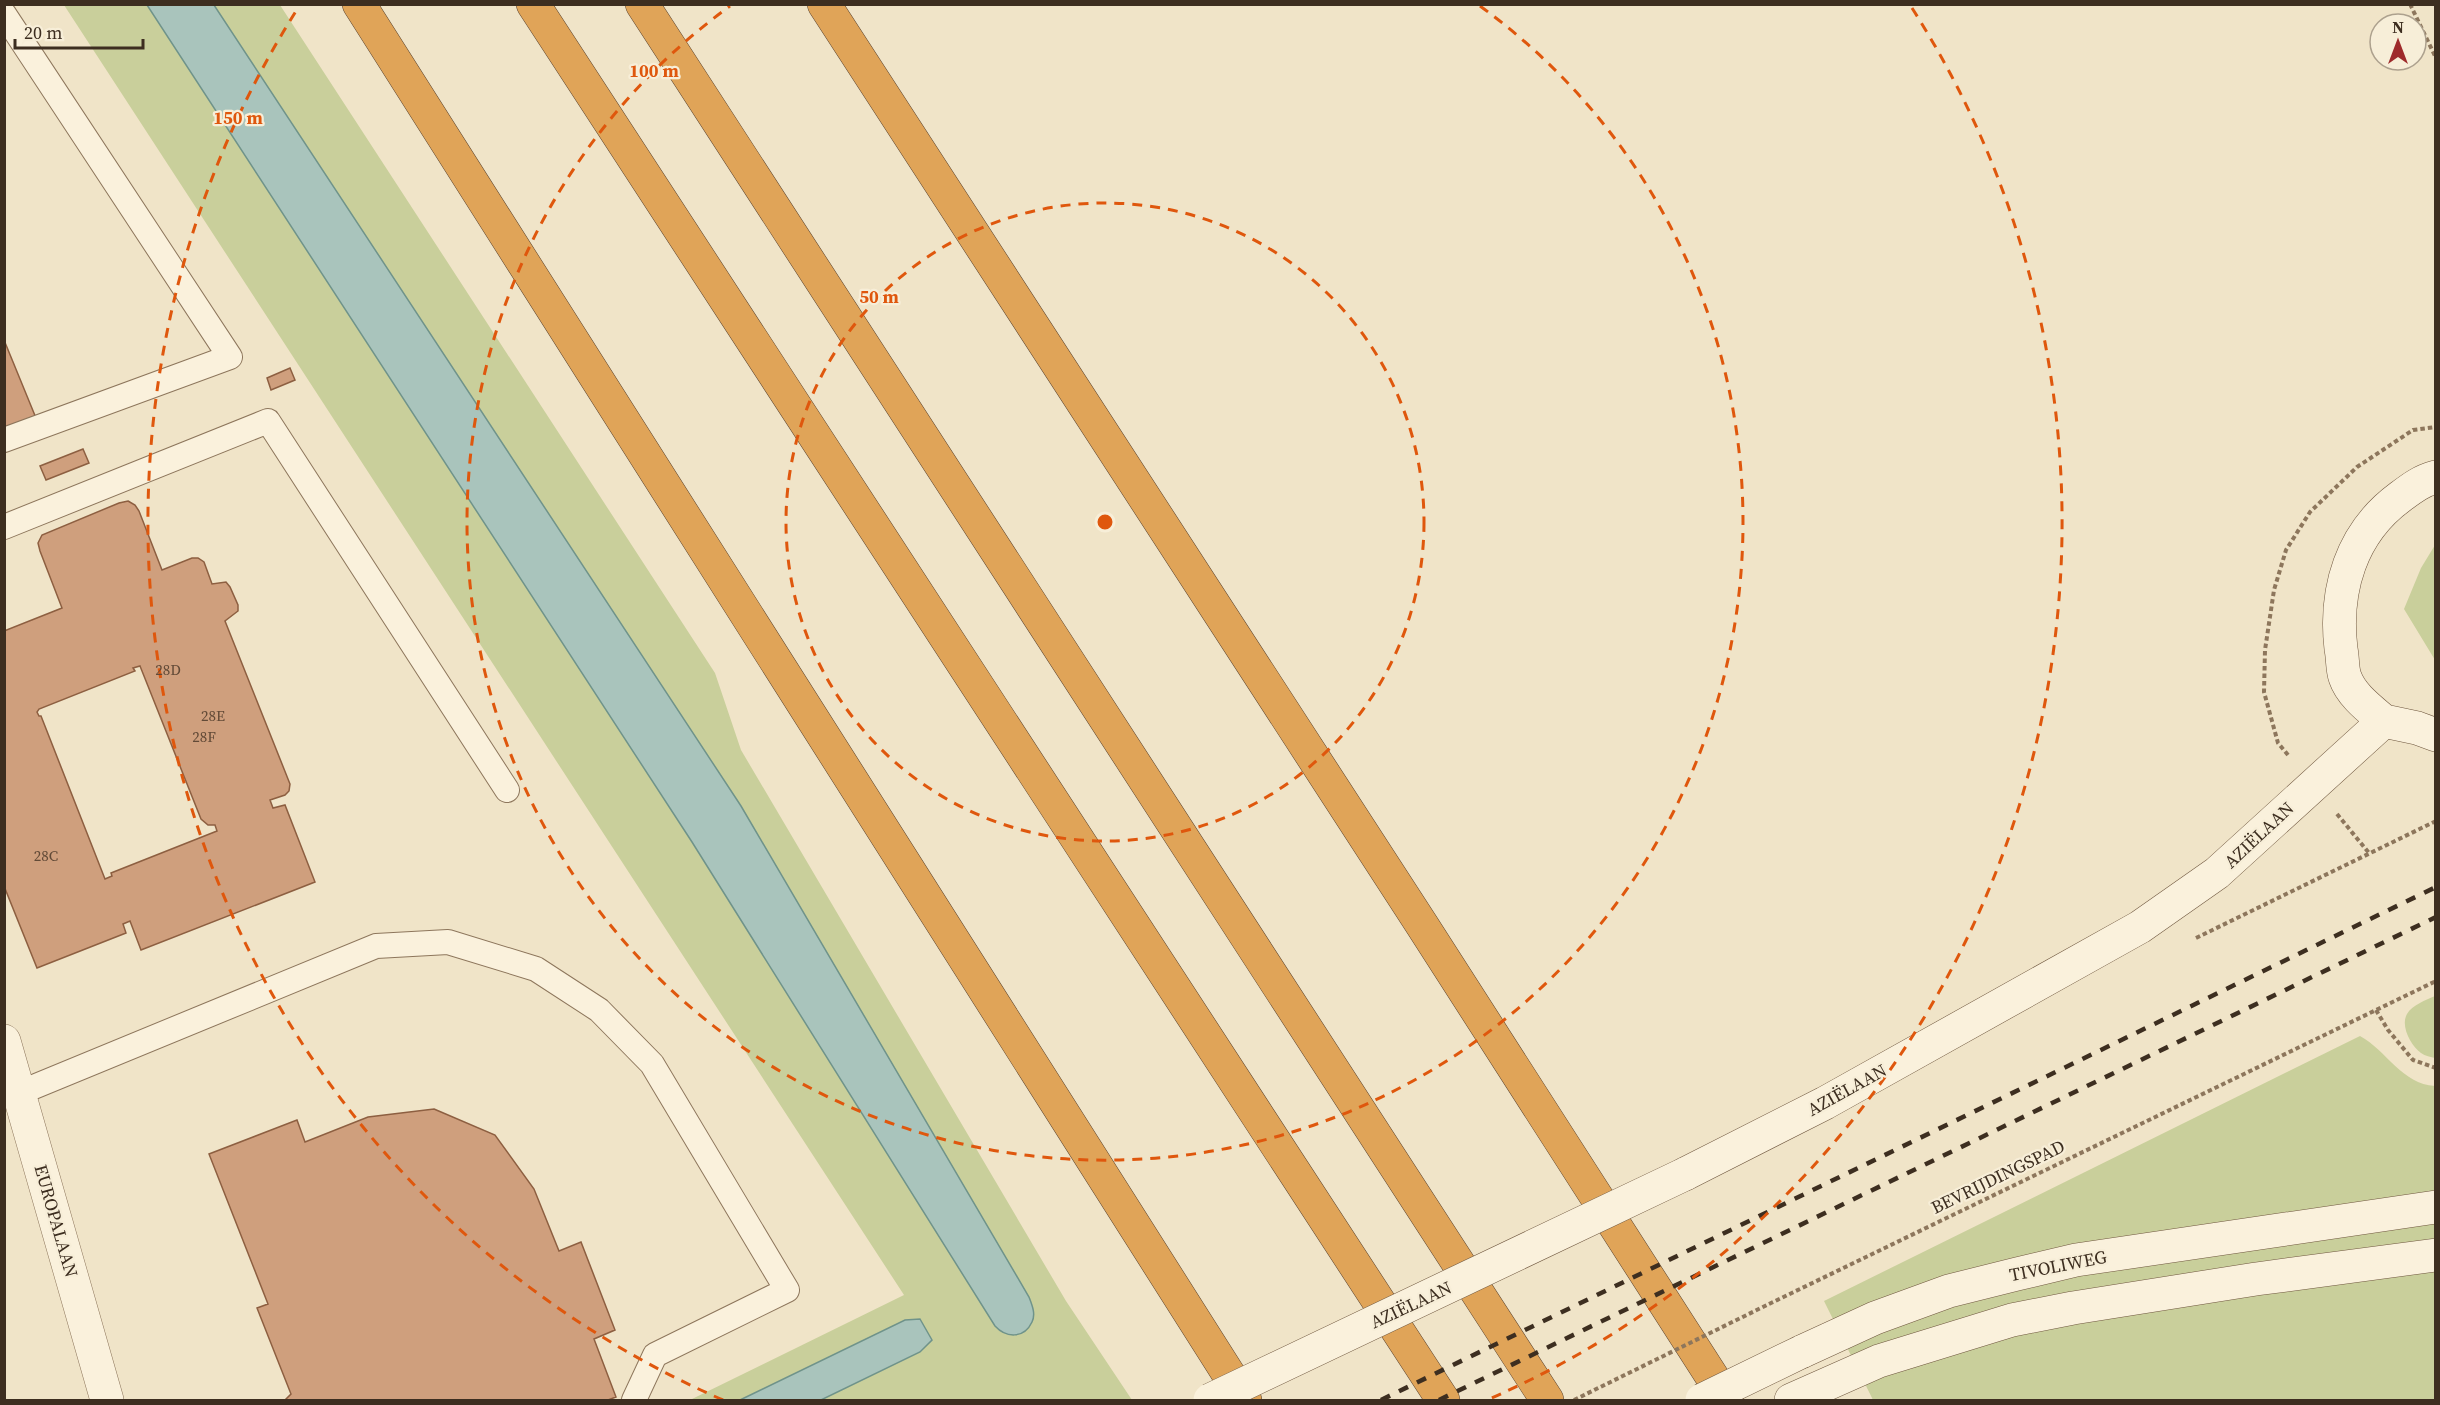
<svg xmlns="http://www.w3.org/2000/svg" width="2440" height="1405" font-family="'Source Serif 4',serif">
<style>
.green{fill:#c9cf9b}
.water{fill:#a9c4bc;stroke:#6f938a;stroke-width:1.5}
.building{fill:#cf9f7d;stroke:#8d5f41;stroke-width:1.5;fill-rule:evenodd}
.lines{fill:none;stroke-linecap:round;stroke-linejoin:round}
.lane-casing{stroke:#8d765c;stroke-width:26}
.street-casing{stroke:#8d765c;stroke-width:34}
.secondary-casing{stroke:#6f573f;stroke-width:34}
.highway-casing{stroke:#5b4430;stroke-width:34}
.path{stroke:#8d765c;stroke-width:4;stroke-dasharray:4.5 3;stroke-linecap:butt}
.lane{stroke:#faf1dc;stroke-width:24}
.street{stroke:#faf1dc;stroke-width:33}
.secondary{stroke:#faf1dc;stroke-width:33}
.highway{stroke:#e0a458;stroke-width:33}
.rail{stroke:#3d2e20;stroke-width:4.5;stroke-dasharray:10 10;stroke-linecap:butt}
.secondary-bridge-casing{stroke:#6f573f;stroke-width:34;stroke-linecap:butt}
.path-bridge{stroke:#8d765c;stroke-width:4;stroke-dasharray:4.5 3;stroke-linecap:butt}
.secondary-bridge{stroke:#faf1dc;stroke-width:33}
.ring{fill:none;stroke:#df570d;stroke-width:3;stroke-dasharray:10 8}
.labels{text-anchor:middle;stroke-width:4.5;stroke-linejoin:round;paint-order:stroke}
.number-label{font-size:15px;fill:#624a37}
.street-label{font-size:18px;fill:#3d2e20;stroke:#f7eed8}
.centre{fill:#df570d;stroke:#f7eed8;stroke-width:3}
.ring-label{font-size:18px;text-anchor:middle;font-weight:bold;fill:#df570d;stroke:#f7eed8;stroke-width:4.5;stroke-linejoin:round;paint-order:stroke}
</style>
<rect width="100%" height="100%" fill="#f0e4c8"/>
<!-- green -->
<path class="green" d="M 64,5 L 147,5 L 692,842 L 995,1326 L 741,806 L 214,5 L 280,5 L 715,673 L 741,750 L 1066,1301 L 1132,1400 L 821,1400 L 920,1352 L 905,1320 L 740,1400 L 690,1400 L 904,1295 Z
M 2435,545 L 2436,545 L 2435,660 L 2404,609 L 2421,568 Z
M 2435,996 L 2435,1058 C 2431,1057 2425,1056 2421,1053 C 2411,1046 2400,1026 2407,1014 C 2412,1005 2426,1000 2435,996 Z
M 2360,1036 C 2387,1051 2402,1084 2435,1086 L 2435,1400 L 1873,1400 L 1824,1301 Z"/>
<!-- water -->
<path class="water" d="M 147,5 L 214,5 L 741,806 L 1029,1297 C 1032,1305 1036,1314 1032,1322 C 1024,1339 1006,1338 995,1326 L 692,842 Z
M 920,1319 L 932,1340 L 920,1352 L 821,1400 L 740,1400 L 905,1320 Z"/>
<!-- building -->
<path class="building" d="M 4,340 L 36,418 L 4,431 Z
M 290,368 L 295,380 L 271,390 L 267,378 Z
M 83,449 L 89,463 L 46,480 L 40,466 Z
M 128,501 L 135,505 L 139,511 L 162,570 L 192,558 L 198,558 L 204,562 L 212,584 L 226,582 L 230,587 L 238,605 L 238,611 L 225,621 L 290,784 L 289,791 L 285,795 L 270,800 L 273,808 L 285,805 L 315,882 L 141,950 L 130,921 L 123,924 L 126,933 L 37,968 L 4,886 L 4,631 L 62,608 L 40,551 L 38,543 L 42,535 L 119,503 ZM 140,666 L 201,819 L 208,825 L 215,825 L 217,831 L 111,873 L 112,876 L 105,879 L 41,716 L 39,716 L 37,712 L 39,709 L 135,671 L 133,668 Z
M 434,1109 L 495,1135 L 534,1189 L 559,1251 L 581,1242 L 615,1330 L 594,1339 L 616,1397 L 608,1400 L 285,1400 L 291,1394 L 257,1308 L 268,1304 L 209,1154 L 297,1120 L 305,1142 L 368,1117 Z"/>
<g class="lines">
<defs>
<path id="lane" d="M 4,14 L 230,357 L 4,440
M 4,527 L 268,421 L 507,790
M 19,1093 L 376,946 L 448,942 L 536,969 L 599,1010 L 652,1064 L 787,1290 L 655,1355 L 634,1400"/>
<path id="street" d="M 4,1041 L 107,1400"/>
<path id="secondary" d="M 2384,721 C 2370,709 2351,695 2345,677 C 2342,669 2343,658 2341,649 C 2334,590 2351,533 2400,497 C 2412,488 2421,481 2436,477
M 2384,721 L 2417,728 L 2436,735
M 1685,1174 L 1825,1103 L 2140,927 L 2217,873 L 2384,721
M 1801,1352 L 1875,1318 L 1949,1291 L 2017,1274 L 2076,1260 L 2436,1207
M 1791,1400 L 1879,1361 L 2012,1320 L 2073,1308 L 2256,1279 L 2436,1255"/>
<path id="highway" d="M 359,4 L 1245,1400
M 533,4 L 1443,1400
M 642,4 L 1547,1400
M 824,4 L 1422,925 L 1727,1400"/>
</defs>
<!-- lane casing -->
<use href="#lane" class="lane-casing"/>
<!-- street casing -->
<use href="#street" class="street-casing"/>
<!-- secondary casing -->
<use href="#secondary" class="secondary-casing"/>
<!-- highway casing -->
<use href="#highway" class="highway-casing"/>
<!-- path -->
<path class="path" d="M 2410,4 L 2436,58
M 2288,755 L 2278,743 L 2264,692 L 2265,650 L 2274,590 L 2286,550 L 2310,512 L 2357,467 L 2413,430 L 2436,427
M 2337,814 L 2369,853
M 2196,938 L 2436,821
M 2376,1010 L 2388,1030 L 2413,1060 L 2436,1068
M 1769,1304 L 2436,981"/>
<!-- lane -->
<use href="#lane" class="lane"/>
<!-- street -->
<use href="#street" class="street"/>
<!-- secondary -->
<use href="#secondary" class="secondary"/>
<!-- highway -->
<use href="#highway" class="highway"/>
<!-- rail -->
<path class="rail" d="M 1381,1400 L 2436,887
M 1439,1400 L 2436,917"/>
<defs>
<path id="secondary-bridge" d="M 1210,1400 L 1685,1174
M 1702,1400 L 1801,1352"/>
</defs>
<!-- secondary-bridge casing -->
<use href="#secondary-bridge" class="secondary-bridge-casing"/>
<!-- path-bridge -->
<path class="path-bridge" d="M 1574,1400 L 1769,1304"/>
<!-- secondary-bridge -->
<use href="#secondary-bridge" class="secondary-bridge"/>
</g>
<!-- distance rings -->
<g class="ring">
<circle cx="1105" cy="522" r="319"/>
<path d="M1480 6A638 638 0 1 1 730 6"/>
<path d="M723 1400A957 957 0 0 1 298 8M1912 8A957 957 0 0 1 1487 1400"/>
</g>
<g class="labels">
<!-- number labels -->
<g class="number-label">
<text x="168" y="675">28D</text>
<text x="213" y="721">28E</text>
<text x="204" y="742">28F</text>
<text x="46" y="861">28C</text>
</g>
<!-- street labels -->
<g class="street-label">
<text transform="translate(2259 835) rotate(-43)" y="6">AZIËLAAN</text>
<text transform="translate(1847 1090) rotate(-29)" y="6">AZIËLAAN</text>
<text transform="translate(1998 1177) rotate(-26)" y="6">BEVRIJDINGSPAD</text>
<text transform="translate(56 1221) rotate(74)" y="6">EUROPALAAN</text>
<text transform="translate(2058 1266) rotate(-11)" y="6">TIVOLIWEG</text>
<text transform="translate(1411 1305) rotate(-25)" y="6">AZIËLAAN</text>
</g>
</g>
<circle cx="1105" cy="522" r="9" class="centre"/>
<g class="ring-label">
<text x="654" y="77">100 m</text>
<text x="238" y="124">150 m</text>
<text x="879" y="303">50 m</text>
</g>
<!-- border -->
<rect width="2440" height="1405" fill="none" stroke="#3d2e20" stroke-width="12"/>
<!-- north arrow -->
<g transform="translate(2398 42)"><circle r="28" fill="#f7eed8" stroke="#ada18e" stroke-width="1.5"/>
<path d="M0-4.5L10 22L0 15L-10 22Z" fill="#9e2a2b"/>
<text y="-9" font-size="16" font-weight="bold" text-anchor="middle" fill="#3d2e20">N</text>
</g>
<!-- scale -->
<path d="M15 39v9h128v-9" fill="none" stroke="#3d2e20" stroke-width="3"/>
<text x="24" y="39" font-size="18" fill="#3d2e20" stroke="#f7eed8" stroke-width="4.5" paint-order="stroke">20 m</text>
</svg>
